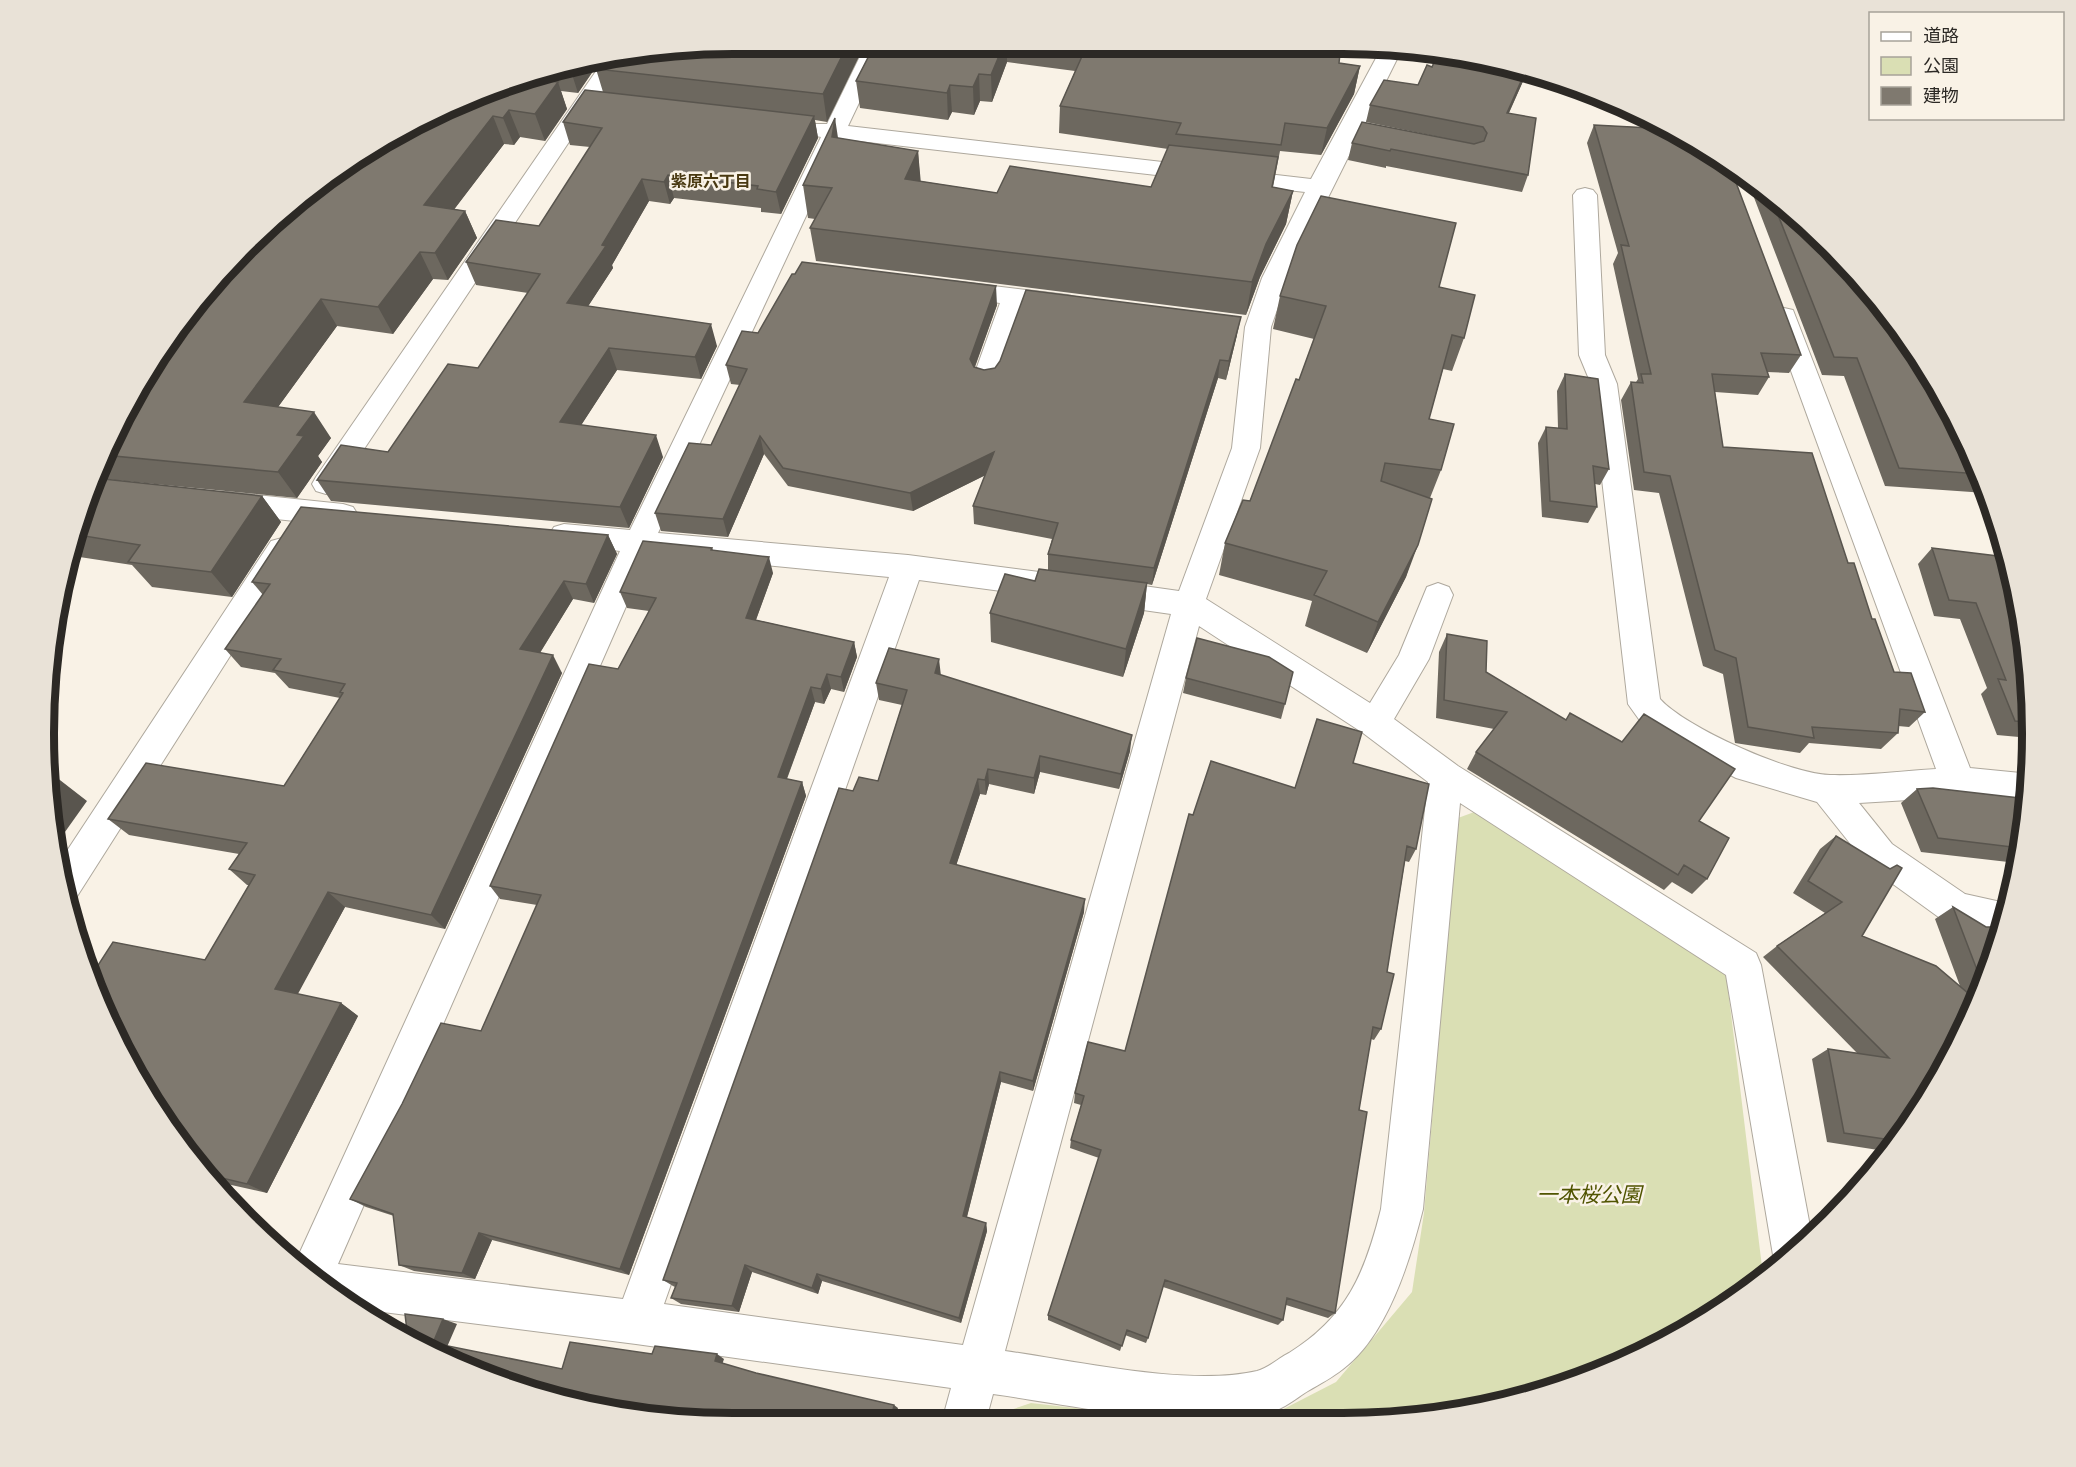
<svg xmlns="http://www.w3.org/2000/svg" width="2076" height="1467" font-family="'Playfair Display','Noto Sans JP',serif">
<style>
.green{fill:#dadfb4}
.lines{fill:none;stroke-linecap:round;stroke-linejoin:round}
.street-casing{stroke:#aea89d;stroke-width:2}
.street{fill:#fff;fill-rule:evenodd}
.wall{fill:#6d685f}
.shaded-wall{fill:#59554e}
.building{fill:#7f796f;stroke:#59554e;stroke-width:1.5}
.labels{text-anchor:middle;stroke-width:5;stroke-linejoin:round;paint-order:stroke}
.far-neighbourhood-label{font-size:16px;font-weight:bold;fill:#493911;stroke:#f9f2e6}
.near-park-label{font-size:21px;font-style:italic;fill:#505400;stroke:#f9f2e6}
.rim{fill:none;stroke:#2c2925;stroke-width:8}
</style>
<rect width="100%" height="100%" fill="#f9f2e6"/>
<!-- green -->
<path class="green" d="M 1477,811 L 1726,973 L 1763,1275 L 1647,1352 L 1521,1400 L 1433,1418 L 1264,1419 L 1336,1382 L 1412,1292 L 1424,1213 L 1458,818 Z
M 1031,1403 L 1171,1419 L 981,1420 Z"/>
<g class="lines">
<defs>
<path id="street" d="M 866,44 L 887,44 L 848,126 L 1311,179 L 1382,47 L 1402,49 L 1288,278 L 1271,327 L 1260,448 L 1206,599 L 1370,703 L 1399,655 L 1427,587 L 1438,583 L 1449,587 L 1453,595 L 1429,659 L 1394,719 L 1458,766 L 1756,953 L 1761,965 L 1812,1237 L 1798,1252 L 1777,1266 L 1773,1255 L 1726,975 L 1460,803 L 1423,1209 C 1410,1261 1387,1336 1343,1369 C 1333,1377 1320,1384 1308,1391 C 1295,1399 1281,1411 1265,1414 C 1186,1431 1073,1405 993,1394 L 986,1420 L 942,1421 L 951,1388 L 636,1344 L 359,1309 L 314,1281 L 295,1263 L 620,551 L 554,543 L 549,535 L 554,527 L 564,524 L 630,530 L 821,137 L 806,134 L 803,129 L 806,124 L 827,124 ZM 842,139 L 1305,192 L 1262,278 L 1245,327 L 1232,448 L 1179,591 L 1101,580 L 1090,584 L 1086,592 L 1090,600 L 1101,604 L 1171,614 L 963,1345 L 664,1304 L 919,580 L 1047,597 L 1058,593 L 1062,585 L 1058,577 L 1047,573 L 908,555 L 658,533 ZM 649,554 L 889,577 L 623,1299 L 338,1264 ZM 1199,626 L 1363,733 L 1428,782 L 1381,1209 C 1365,1273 1347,1317 1289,1353 C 1279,1358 1268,1368 1257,1371 C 1187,1387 1078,1361 1005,1351 Z
M 625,58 L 336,491 L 326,494 L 316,491 L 312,484 L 316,477 L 603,61 Z
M 1585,188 L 1593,190 L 1597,195 L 1605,355 L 1617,384 L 1660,699 C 1686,728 1790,774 1830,775 C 1865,776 1901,771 1936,769 L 1771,316 L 1775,310 L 1784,308 L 1793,310 L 1970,768 L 2031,774 L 2027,802 L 1958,797 L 1859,803 L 1892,844 L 1965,894 L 2010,904 L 2001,935 L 1944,921 L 1868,866 L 1817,802 L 1736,778 L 1648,732 L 1628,704 L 1591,384 L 1579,355 L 1573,195 L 1577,190 Z
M 952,281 L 1067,295 L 1076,297 L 1080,303 L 1076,309 L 1067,311 L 1025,306 L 999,378 L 995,384 L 986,387 L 977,384 L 973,378 L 1000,303 L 943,295 L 939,289 L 943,283 Z
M 227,492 L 343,504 L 353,507 L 358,515 L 353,523 L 343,526 L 227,514 L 217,511 L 212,503 L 217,495 Z
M 282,538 L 293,541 L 297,549 L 293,557 L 76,898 L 68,901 L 57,866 L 271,541 Z"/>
</defs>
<!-- street casing -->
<use href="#street" class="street-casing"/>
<!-- street -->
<use href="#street" class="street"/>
</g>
<!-- wall -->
<path class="wall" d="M 865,44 L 827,122 L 815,120 L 818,138 L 781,214 L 761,212 L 761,208 L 674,198 L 670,204 L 649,201 L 612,265 L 613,268 L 588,306 L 717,346 L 701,379 L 617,370 L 581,425 L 663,457 L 629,528 L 331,501 L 317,480 L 388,452 L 478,368 L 528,293 L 476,285 L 466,262 L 539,226 L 590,147 L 570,145 L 563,122 L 603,92 L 596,69 Z
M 875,44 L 1341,44 L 1339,63 L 1360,66 L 1354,94 L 1321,155 L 1280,151 L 1273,187 L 1293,191 L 1286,224 L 1260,277 L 1246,315 L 816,261 L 810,228 L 815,219 L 808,218 L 803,185 L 838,138 L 918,151 L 920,181 L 997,193 L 1151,187 L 1168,149 L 1059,133 L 1060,106 L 1075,71 L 1007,62 L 992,102 L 980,101 L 974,115 L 952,112 L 948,120 L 860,108 L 856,81 Z
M 1477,57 L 1528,70 L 1509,113 L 1528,175 L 1522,192 L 1386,166 L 1386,168 L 1348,160 L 1352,143 L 1473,144 L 1366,122 L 1370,105 L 1418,85 L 1432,67 Z
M 600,61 L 578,93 L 561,91 L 567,109 L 545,141 L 520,137 L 514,145 L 504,144 L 454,209 L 465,211 L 477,238 L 448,280 L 433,279 L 393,334 L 337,326 L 278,407 L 331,438 L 318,456 L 322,462 L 297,498 L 94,478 L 96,469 L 160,350 L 273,230 L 469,96 L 555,67 Z
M 1657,122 L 1687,136 L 1801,355 L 1789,373 L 1767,372 L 1769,377 L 1758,395 L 1715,392 L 1723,447 L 1848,563 L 1894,672 L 1925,712 L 1909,727 L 1898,726 L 1898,733 L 1881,749 L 1809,743 L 1800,753 L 1735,743 L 1723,674 L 1703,666 L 1659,493 L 1634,490 L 1621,400 L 1631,382 L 1636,382 L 1638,379 L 1613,264 L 1618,253 L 1587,143 L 1594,125 L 1658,128 Z
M 1745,174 L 1763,186 L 1861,278 L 1940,388 L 1996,514 L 1986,493 L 1885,486 L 1844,376 L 1822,375 Z
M 1439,287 L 1464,338 L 1452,371 L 1443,369 L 1429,419 L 1441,470 L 1430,498 L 1406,577 L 1367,653 L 1305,626 L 1312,601 L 1219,575 L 1225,543 L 1250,501 L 1299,380 L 1314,339 L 1273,329 L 1280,296 Z
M 997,305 L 975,367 L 984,370 L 1237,335 L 1226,380 L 1218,378 L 1152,585 L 1147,584 L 1144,613 L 1123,677 L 991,642 L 990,613 L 1035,581 L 1048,570 L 1048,554 L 1052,539 L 974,524 L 973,506 L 985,475 L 913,511 L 788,486 L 764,454 L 728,537 L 661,531 L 655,513 L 711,445 L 740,385 L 731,384 L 726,365 L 758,333 Z
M 1565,374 L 1609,469 L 1600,485 L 1595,484 L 1597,507 L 1588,523 L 1542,517 L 1538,443 L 1546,427 L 1558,428 L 1557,391 Z
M 94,478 L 262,496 L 281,522 L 232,597 L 152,587 L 132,565 L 73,556 Z
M 608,535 L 617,554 L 594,603 L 573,599 L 540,653 L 562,673 L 445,929 L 345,907 L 297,994 L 341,1003 L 358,1016 L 267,1193 L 209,1180 L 115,1038 L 205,960 L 249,885 L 247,885 L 229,869 L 239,854 L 129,835 L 108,819 L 284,786 L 340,698 L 289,688 L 275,673 L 241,667 L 225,649 L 263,595 L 252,582 Z
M 712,548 L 713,550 L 773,573 L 756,620 L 854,642 L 857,657 L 844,692 L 831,689 L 824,704 L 815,702 L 787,779 L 802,782 L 806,796 L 629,1275 L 492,1240 L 475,1279 L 414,1271 L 399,1265 L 394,1216 L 366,1207 L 350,1199 L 481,1031 L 537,905 L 500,899 L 490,886 L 618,669 L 649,611 L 627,608 L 620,592 Z
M 1932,548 L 2027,643 L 2030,738 L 1997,735 L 1981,694 L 1987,688 L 1960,619 L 1934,616 L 1918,564 Z
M 1447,634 L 1486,672 L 1699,821 L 1707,879 L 1692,894 L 1672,882 L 1664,890 L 1467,769 L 1476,752 L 1494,729 L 1436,718 L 1439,652 Z
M 941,675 L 1130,751 L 1119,789 L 1040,772 L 1034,794 L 989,784 L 986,795 L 980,794 L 956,865 L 1084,912 L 1033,1091 L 1001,1082 L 967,1217 L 986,1223 L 987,1231 L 961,1323 L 822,1281 L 818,1294 L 752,1272 L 739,1312 L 681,1304 L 671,1298 L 675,1287 L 673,1286 L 663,1280 L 853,791 L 878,781 L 902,705 L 879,700 L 876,683 Z
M 1186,678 L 1285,704 L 1281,719 L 1183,693 Z
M 1353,763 L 1416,849 L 1409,862 L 1405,861 L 1387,972 L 1381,1029 L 1374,1040 L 1371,1039 L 1359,1110 L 1335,1313 L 1328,1318 L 1286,1305 L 1283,1320 L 1278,1325 L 1163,1287 L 1148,1338 L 1146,1343 L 1125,1335 L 1120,1351 L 1048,1320 L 1048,1315 L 1099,1158 L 1070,1148 L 1071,1140 L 1081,1105 L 1074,1103 L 1075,1093 L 1125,1051 L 1193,815 L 1294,788 Z
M 1917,789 L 2028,799 L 2017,863 L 1921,852 L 1901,803 Z
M 1836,836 L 1862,936 L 1960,986 L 1935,919 L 1953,907 L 1986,927 L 2003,927 L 1961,1038 L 1891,1152 L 1827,1142 L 1812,1059 L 1828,1049 L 1857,1053 L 1763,957 L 1777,946 L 1825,913 L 1793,893 L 1820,849 Z"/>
<!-- shaded-wall -->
<path class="shaded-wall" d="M 848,44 L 865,44 L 827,122 L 823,94 Z
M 1004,44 L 1007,44 L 1007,62 L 992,102 L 991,75 Z
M 600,61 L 578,93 L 569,65 Z
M 1360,66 L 1354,94 L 1321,155 L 1327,128 Z
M 1526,70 L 1528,70 L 1501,130 L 1507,113 Z
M 979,74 L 980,101 L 974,115 L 973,87 Z
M 558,82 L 567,109 L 545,141 L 535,114 Z
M 950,85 L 952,112 L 948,120 L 947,93 Z
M 509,110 L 520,137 L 514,145 L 503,118 Z
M 493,116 L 504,144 L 437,232 L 424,205 Z
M 814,116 L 818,138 L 781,214 L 776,192 Z
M 835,118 L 840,151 L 832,137 Z
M 918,151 L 921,184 L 905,179 Z
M 668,175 L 674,198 L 670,204 L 664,182 Z
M 642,179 L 649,201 L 612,265 L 613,268 L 576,325 L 567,303 Z
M 1293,191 L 1286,224 L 1260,277 L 1246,315 L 1252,282 L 1266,244 Z
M 465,211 L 477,238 L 448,280 L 435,253 Z
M 420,252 L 433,279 L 393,334 L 378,307 Z
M 996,286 L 997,305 L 971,377 L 970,359 Z
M 321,299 L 337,326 L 262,429 L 244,402 Z
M 1241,317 L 1237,335 L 1226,380 L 1229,361 Z
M 711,324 L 717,346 L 701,379 L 695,357 Z
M 609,348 L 617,370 L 569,444 L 560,422 Z
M 1220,360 L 1218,378 L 1152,585 L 1154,568 Z
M 314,412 L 331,438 L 318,456 L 322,462 L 297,498 L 278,472 L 297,435 Z
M 656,435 L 663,457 L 629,528 L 620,507 Z
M 760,436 L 764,454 L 728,537 L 723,519 Z
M 994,452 L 994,471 L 913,511 L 910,493 Z
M 262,496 L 281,522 L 232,597 L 211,572 Z
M 608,535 L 617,554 L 594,603 L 586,584 Z
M 1418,545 L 1406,577 L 1367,653 L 1378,622 Z
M 769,557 L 773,573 L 751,633 L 746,618 Z
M 564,581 L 573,599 L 531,667 L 520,649 Z
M 1147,583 L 1144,613 L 1123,677 L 1126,649 Z
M 854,642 L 857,657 L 844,692 L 841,677 Z
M 553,655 L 562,673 L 445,929 L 431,915 Z
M 939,659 L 941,676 L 935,673 Z
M 827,674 L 831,689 L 824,704 L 821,689 Z
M 811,687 L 815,702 L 782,791 L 778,777 Z
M 1132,735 L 1130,751 L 1119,789 L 1121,774 Z
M 1040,756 L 1040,772 L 1034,794 L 1034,778 Z
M 988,769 L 989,784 L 986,795 L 985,780 Z
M 47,770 L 87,801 L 55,846 Z
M 978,779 L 980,794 L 952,878 L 950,863 Z
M 802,782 L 806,796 L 629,1275 L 620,1269 Z
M 328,892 L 345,907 L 293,1003 L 275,989 Z
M 1085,899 L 1084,912 L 1033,1091 L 1033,1081 Z
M 341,1003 L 358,1016 L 267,1193 L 247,1184 Z
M 1000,1072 L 1001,1082 L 965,1224 L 963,1216 Z
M 986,1223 L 987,1231 L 961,1323 L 959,1318 Z
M 479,1233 L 492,1240 L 475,1279 L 462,1273 Z
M 745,1265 L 752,1272 L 739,1312 L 732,1306 Z
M 817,1274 L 822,1281 L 818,1294 L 812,1288 Z
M 443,1319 L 457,1324 L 447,1347 L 433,1343 Z
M 717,1354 L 724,1359 L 722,1365 L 715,1361 Z
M 894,1405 L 898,1408 L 895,1421 L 891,1421 Z"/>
<!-- building -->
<path class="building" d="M 734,44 L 848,44 L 823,94 L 596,69 L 601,61 Z
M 875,44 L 1004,44 L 991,75 L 979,74 L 973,87 L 950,85 L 947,93 L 856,81 Z
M 1074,44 L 1341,44 L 1339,63 L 1360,66 L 1327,128 L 1285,123 L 1281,145 L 1176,134 L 1181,123 L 1060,106 L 1087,45 Z
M 1438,53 L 1477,57 L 1526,70 L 1507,113 L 1536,118 L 1528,175 L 1391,149 L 1390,151 L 1352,143 L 1362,122 L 1474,144 L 1484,141 L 1487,133 L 1483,127 L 1370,105 L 1384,80 L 1418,85 L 1427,65 L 1432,67 Z
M 523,78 L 558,82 L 535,114 L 509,110 L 503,118 L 493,116 L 424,205 L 465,211 L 435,253 L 420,252 L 378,307 L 321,299 L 244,402 L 314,412 L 297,435 L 304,436 L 278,472 L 104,455 L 160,350 L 215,279 L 271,229 L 273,230 L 280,221 L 350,160 L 469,96 Z
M 585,90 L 814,116 L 776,192 L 757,189 L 758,186 L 668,175 L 664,182 L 642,179 L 602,245 L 606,246 L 567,303 L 711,324 L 695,357 L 609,348 L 560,422 L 656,435 L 620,507 L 317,480 L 341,445 L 388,452 L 448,364 L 478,368 L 540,274 L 466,262 L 496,220 L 539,226 L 602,128 L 563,122 Z
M 835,118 L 832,137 L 918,151 L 905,179 L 997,193 L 1010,166 L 1151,187 L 1169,145 L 1278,157 L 1272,187 L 1293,191 L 1266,244 L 1252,282 L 810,228 L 832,188 L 803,185 Z
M 1594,125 L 1669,129 L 1668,127 L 1687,136 L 1729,164 L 1801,355 L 1761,353 L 1769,377 L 1712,374 L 1723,447 L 1812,453 L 1848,563 L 1854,563 L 1872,619 L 1875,619 L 1894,672 L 1911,673 L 1925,712 L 1900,709 L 1898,733 L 1812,727 L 1814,738 L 1748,727 L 1736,658 L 1715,650 L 1670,476 L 1644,472 L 1631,382 L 1643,383 L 1641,374 L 1651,374 L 1621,245 L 1629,246 Z
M 1769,192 L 1861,278 L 1940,388 L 1979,474 L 1899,468 L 1857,358 L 1834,357 Z
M 1321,196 L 1456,223 L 1439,287 L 1475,295 L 1464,338 L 1452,335 L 1429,419 L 1454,424 L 1441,470 L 1385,463 L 1381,481 L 1432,499 L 1418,545 L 1378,622 L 1314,595 L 1327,571 L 1225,543 L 1243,500 L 1250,501 L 1296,379 L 1299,380 L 1326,306 L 1280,296 L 1297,245 Z
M 802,262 L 996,286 L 970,359 L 974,367 L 984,370 L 995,368 L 1000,361 L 1026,290 L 1241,317 L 1229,361 L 1220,360 L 1154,568 L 1048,554 L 1058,523 L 973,506 L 994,452 L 910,493 L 783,468 L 760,436 L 723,519 L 655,513 L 689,443 L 711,445 L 747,369 L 726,365 L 742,331 L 758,333 L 792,274 L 795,274 Z
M 1565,374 L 1598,379 L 1609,469 L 1593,466 L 1597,507 L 1550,501 L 1546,427 L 1567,429 Z
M 94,478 L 262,496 L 211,572 L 128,562 L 140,545 L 78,535 Z
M 301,507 L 608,535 L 586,584 L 564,581 L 520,649 L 553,655 L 431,915 L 328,892 L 275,989 L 341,1003 L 247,1184 L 205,1174 L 115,1038 L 93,973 L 113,942 L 205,960 L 255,875 L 229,869 L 247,843 L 108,819 L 146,763 L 284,786 L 343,693 L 340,692 L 345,684 L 273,670 L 281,659 L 225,649 L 270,584 L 252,582 Z
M 643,541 L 712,548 L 711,550 L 769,557 L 746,618 L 854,642 L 841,677 L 827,674 L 821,689 L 811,687 L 778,777 L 802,782 L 620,1269 L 479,1233 L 462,1273 L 399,1265 L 393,1214 L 350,1199 L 402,1104 L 441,1023 L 481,1031 L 541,895 L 490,886 L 589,664 L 618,669 L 656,598 L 620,592 Z
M 1932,548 L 2006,557 L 2027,643 L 2029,722 L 2015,721 L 1998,679 L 2006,680 L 1976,603 L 1949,600 Z
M 1039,569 L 1147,583 L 1126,649 L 990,613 L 1005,574 L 1035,581 Z
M 1447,634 L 1487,641 L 1486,672 L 1566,720 L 1570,713 L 1622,742 L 1644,714 L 1735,769 L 1699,821 L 1729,838 L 1707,879 L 1684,865 L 1678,875 L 1476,752 L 1507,712 L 1444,700 Z
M 1197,638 L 1269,657 L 1293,672 L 1285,704 L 1186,678 Z
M 889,648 L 939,659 L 935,673 L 1132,735 L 1121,774 L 1040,756 L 1034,778 L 988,769 L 985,780 L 978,779 L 950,863 L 1085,899 L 1033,1081 L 1000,1072 L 963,1216 L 986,1223 L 959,1318 L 817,1274 L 812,1288 L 745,1265 L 732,1306 L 671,1298 L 677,1283 L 663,1280 L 839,788 L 853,791 L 859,777 L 878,781 L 907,690 L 876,683 Z
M 1317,719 L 1362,732 L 1353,763 L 1429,784 L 1416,849 L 1407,846 L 1387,972 L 1394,974 L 1381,1029 L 1373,1027 L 1359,1110 L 1367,1112 L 1335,1313 L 1287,1298 L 1283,1320 L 1165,1280 L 1148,1338 L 1127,1330 L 1122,1346 L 1048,1315 L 1101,1150 L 1071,1140 L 1084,1096 L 1075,1093 L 1088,1042 L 1125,1051 L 1189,814 L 1193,815 L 1211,761 L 1295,788 Z
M 1933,788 L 2028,799 L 2020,848 L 1938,838 L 1917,789 Z
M 1836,836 L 1890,869 L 1897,865 L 1902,868 L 1862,936 L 1936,966 L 1976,1000 L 1961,1038 L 1898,1141 L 1844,1133 L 1828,1049 L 1889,1058 L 1777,946 L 1842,902 L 1808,881 Z
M 1953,907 L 1986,927 L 2003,927 L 1982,983 Z
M 405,1314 L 443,1319 L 433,1343 L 562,1369 L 570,1342 L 652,1354 L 655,1346 L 717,1354 L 715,1361 L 756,1373 L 894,1405 L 891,1421 L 689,1422 L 555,1400 L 429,1352 L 390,1329 L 407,1331 Z"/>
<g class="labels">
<!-- far-neighbourhood labels -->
<g class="far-neighbourhood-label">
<text x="711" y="187">紫原六丁目</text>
</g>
<!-- near-park labels -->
<g class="near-park-label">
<text x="1589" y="1202">一本桜公園</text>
</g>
</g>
<!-- crop -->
<path d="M0 0H2076V1467H0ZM733 54H1343A679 679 0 0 1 2022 733V734A679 679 0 0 1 1343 1413H733A679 679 0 0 1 54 734V733A679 679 0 0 1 733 54Z" fill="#e9e2d7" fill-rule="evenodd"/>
<path class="rim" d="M733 54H1343A679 679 0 0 1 2022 733V734A679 679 0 0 1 1343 1413H733A679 679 0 0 1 54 734V733A679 679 0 0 1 733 54Z"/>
<!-- legend -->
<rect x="1869" y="12" width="195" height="108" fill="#f9f2e6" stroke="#a7a299" stroke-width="1.5"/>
<rect x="1881" y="32" width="30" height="9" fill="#ffffff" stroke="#a7a299" stroke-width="1.5"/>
<text x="1923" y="42" font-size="18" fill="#2c2925">道路</text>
<rect x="1881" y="57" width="30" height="18" fill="#dadfb4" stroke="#a7a299" stroke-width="1.5"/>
<text x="1923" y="72" font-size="18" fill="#2c2925">公園</text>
<rect x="1881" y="87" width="30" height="18" fill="#7f796f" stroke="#a7a299" stroke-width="1.5"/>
<text x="1923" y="102" font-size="18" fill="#2c2925">建物</text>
</svg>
